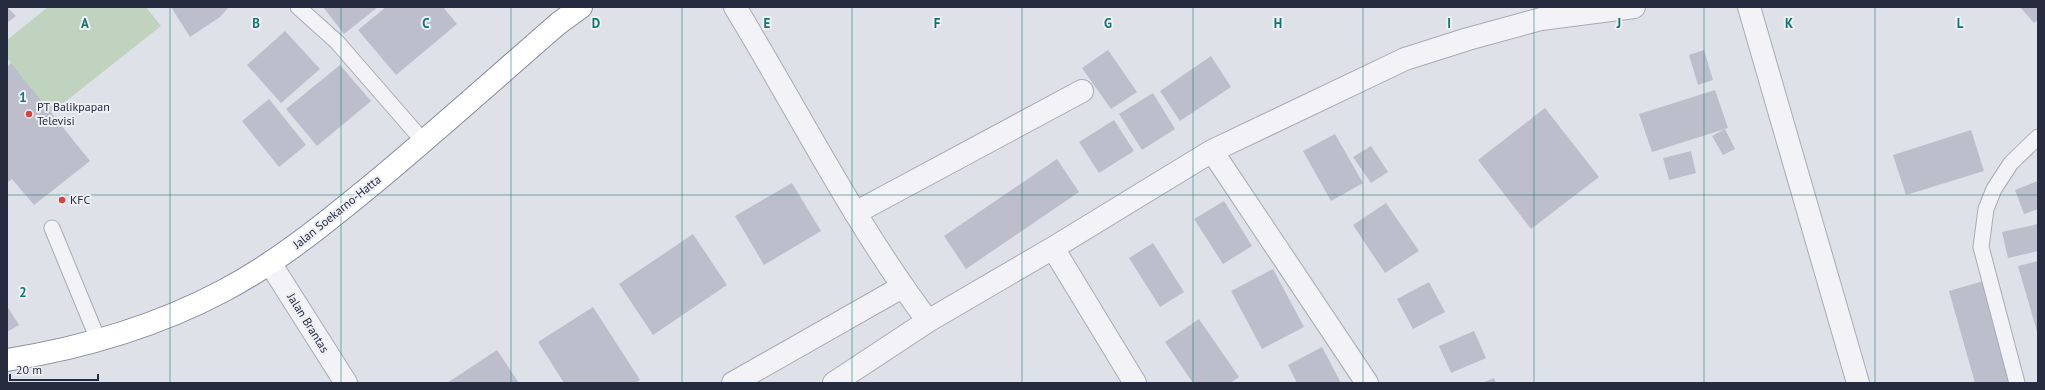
<svg xmlns="http://www.w3.org/2000/svg" width="2045" height="390" font-family="'PT Sans',sans-serif">
<style>
.park{fill:#c0d3bf}
.building{fill:#bcbecc}
.lines{fill:none;stroke-linecap:round;stroke-linejoin:round}
.service-casing{stroke:#a8aab6;stroke-width:17}
.minor-casing{stroke:#a8aab6;stroke-width:24}
.trunk-casing{stroke:#858ba0;stroke-width:24}
.service{stroke:#f2f2f7;stroke-width:15}
.minor{stroke:#f2f2f7;stroke-width:22}
.trunk{stroke:#fff;stroke-width:22}
.grid{fill:none;stroke:#0f766e;stroke-width:1;stroke-opacity:0.55}
.poi-dot{fill:#d3453e;stroke:#eef0f6;stroke-width:1.5}
.labels{text-anchor:middle;stroke-width:4;stroke-linejoin:round;paint-order:stroke}
.poi-label{font-size:12px;fill:#272b40;stroke:#eef0f6;text-anchor:start}
.street-label{font-size:12px;fill:#272b40;stroke:#eef0f6}
.grid-label{font-size:13px;text-anchor:middle;font-weight:bold;fill:#0f766e;stroke:#eef0f6;stroke-width:4;stroke-linejoin:round;paint-order:stroke}
</style>
<rect width="100%" height="100%" fill="#dfe1e9"/>
<!-- park -->
<path class="park" d="M 48,7 L 146,7 L 161,26 L 51,113 L 7,58 L 7,40 Z"/>
<!-- building -->
<path class="building" d="M 7,7 L 16,16 L 7,23 Z
M 171,7 L 229,7 L 220,17 L 190,37 Z
M 323,7 L 378,7 L 344,34 Z
M 386,7 L 443,7 L 457,24 L 396,75 L 358,30 Z
M 2020,7 L 2038,7 L 2038,20 L 2034,23 Z
M 285,31 L 320,69 L 281,103 L 247,65 Z
M 1108,50 L 1137,92 L 1111,109 L 1082,68 Z
M 1704,50 L 1713,80 L 1698,85 L 1689,55 Z
M 1211,56 L 1231,87 L 1180,121 L 1160,91 Z
M 11,63 L 90,161 L 34,205 L 12,179 L 7,183 L 7,67 Z
M 340,65 L 371,101 L 317,146 L 286,109 Z
M 1715,90 L 1728,128 L 1652,152 L 1639,114 Z
M 1153,93 L 1175,129 L 1142,150 L 1119,114 Z
M 269,99 L 306,145 L 279,167 L 242,121 Z
M 1545,108 L 1599,177 L 1531,229 L 1478,160 Z
M 1114,120 L 1134,151 L 1099,173 L 1079,142 Z
M 1725,129 L 1735,149 L 1723,155 L 1712,136 Z
M 1971,130 L 1984,171 L 1906,195 L 1893,155 Z
M 1335,134 L 1363,183 L 1331,201 L 1303,151 Z
M 1371,146 L 1388,172 L 1371,183 L 1353,157 Z
M 1691,151 L 1696,173 L 1669,180 L 1663,158 Z
M 1057,159 L 1079,192 L 966,269 L 944,236 Z
M 2038,181 L 2038,209 L 2024,214 L 2015,190 Z
M 792,183 L 821,231 L 764,265 L 735,216 Z
M 1224,201 L 1252,246 L 1223,264 L 1194,219 Z
M 1386,203 L 1419,251 L 1385,273 L 1353,225 Z
M 2038,224 L 2038,251 L 2008,258 L 2002,232 Z
M 693,234 L 727,285 L 653,335 L 619,284 Z
M 1153,243 L 1184,292 L 1160,307 L 1129,258 Z
M 2038,261 L 2038,335 L 2018,266 Z
M 1273,269 L 1304,327 L 1262,349 L 1231,291 Z
M 1983,281 L 2012,383 L 1975,383 L 1949,291 Z
M 1429,282 L 1445,312 L 1413,329 L 1397,299 Z
M 7,306 L 19,325 L 7,332 Z
M 593,307 L 640,380 L 635,383 L 564,383 L 538,342 Z
M 1199,319 L 1239,377 L 1230,383 L 1193,383 L 1165,342 Z
M 1474,331 L 1486,358 L 1451,373 L 1439,346 Z
M 1322,347 L 1341,383 L 1297,383 L 1288,365 Z
M 497,350 L 519,383 L 447,383 Z
M 1494,378 L 1496,383 L 1482,383 Z"/>
<g class="lines">
<defs>
<path id="service" d="M 298,7 L 337,42 L 424,142
M 52,228 L 99,342
M 2017,383 L 1981,247 L 1986,209 L 1994,189 L 2011,163 L 2038,137"/>
<path id="minor" d="M 735,7 C 799,112 854,223 928,321 L 1053,248 L 1212,151 L 1405,59 L 1468,39 L 1541,19 L 1634,7
M 1749,7 L 1858,383
M 1212,151 L 1367,383
M 855,213 L 1082,91
M 1053,248 L 1135,383
M 270,263 L 346,383
M 733,383 L 902,287
M 834,383 L 928,321"/>
<path id="trunk" d="M 7,360 C 82,348 155,327 223,291 C 280,261 329,220 379,179 C 440,128 499,75 559,23 L 581,7"/>
</defs>
<!-- service casing -->
<use href="#service" class="service-casing"/>
<!-- minor casing -->
<use href="#minor" class="minor-casing"/>
<!-- trunk casing -->
<use href="#trunk" class="trunk-casing"/>
<!-- service -->
<use href="#service" class="service"/>
<!-- minor -->
<use href="#minor" class="minor"/>
<!-- trunk -->
<use href="#trunk" class="trunk"/>
</g>
<!-- grid -->
<path class="grid" d="M 170,7 L 170,383M 341,7 L 341,383M 511,7 L 511,383M 682,7 L 682,383M 852,7 L 852,383M 1022,7 L 1022,383M 1193,7 L 1193,383M 1363,7 L 1363,383M 1534,7 L 1534,383M 1704,7 L 1704,383M 1875,7 L 1875,383M 7,195 L 2038,195"/>
<!-- markers -->
<g class="poi-dot">
<circle cx="29" cy="114" r="4"/>
<circle cx="62" cy="200" r="4"/>
</g>
<g class="labels">
<!-- poi labels -->
<g class="poi-label">
<text x="37" y="111">PT Balikpapan<tspan x="37" dy="14">Televisi</tspan></text>
<text x="70" y="204">KFC</text>
</g>
<!-- street labels -->
<g class="street-label">
<text transform="translate(337 212) rotate(-39)" y="4">Jalan Soekarno-Hatta</text>
<text transform="translate(308 323) rotate(58)" y="4">Jalan Brantas</text>
</g>
</g>
<g class="grid-label">
<text x="85" y="28">A</text>
<text x="256" y="28">B</text>
<text x="426" y="28">C</text>
<text x="596" y="28">D</text>
<text x="767" y="28">E</text>
<text x="937" y="28">F</text>
<text x="1108" y="28">G</text>
<text x="1278" y="28">H</text>
<text x="1449" y="28">I</text>
<text x="1619" y="28">J</text>
<text x="1789" y="28">K</text>
<text x="1960" y="28">L</text>
<text x="23" y="102">1</text>
<text x="23" y="297">2</text>
</g>
<!-- border -->
<rect width="2045" height="390" fill="none" stroke="#272b40" stroke-width="16"/>
<!-- scale -->
<path d="M10 374v6h88v-6" fill="none" stroke="#272b40" stroke-width="2"/>
<text x="16" y="374" font-size="12" fill="#272b40" stroke="#eef0f6" stroke-width="3" paint-order="stroke">20 m</text>
</svg>
